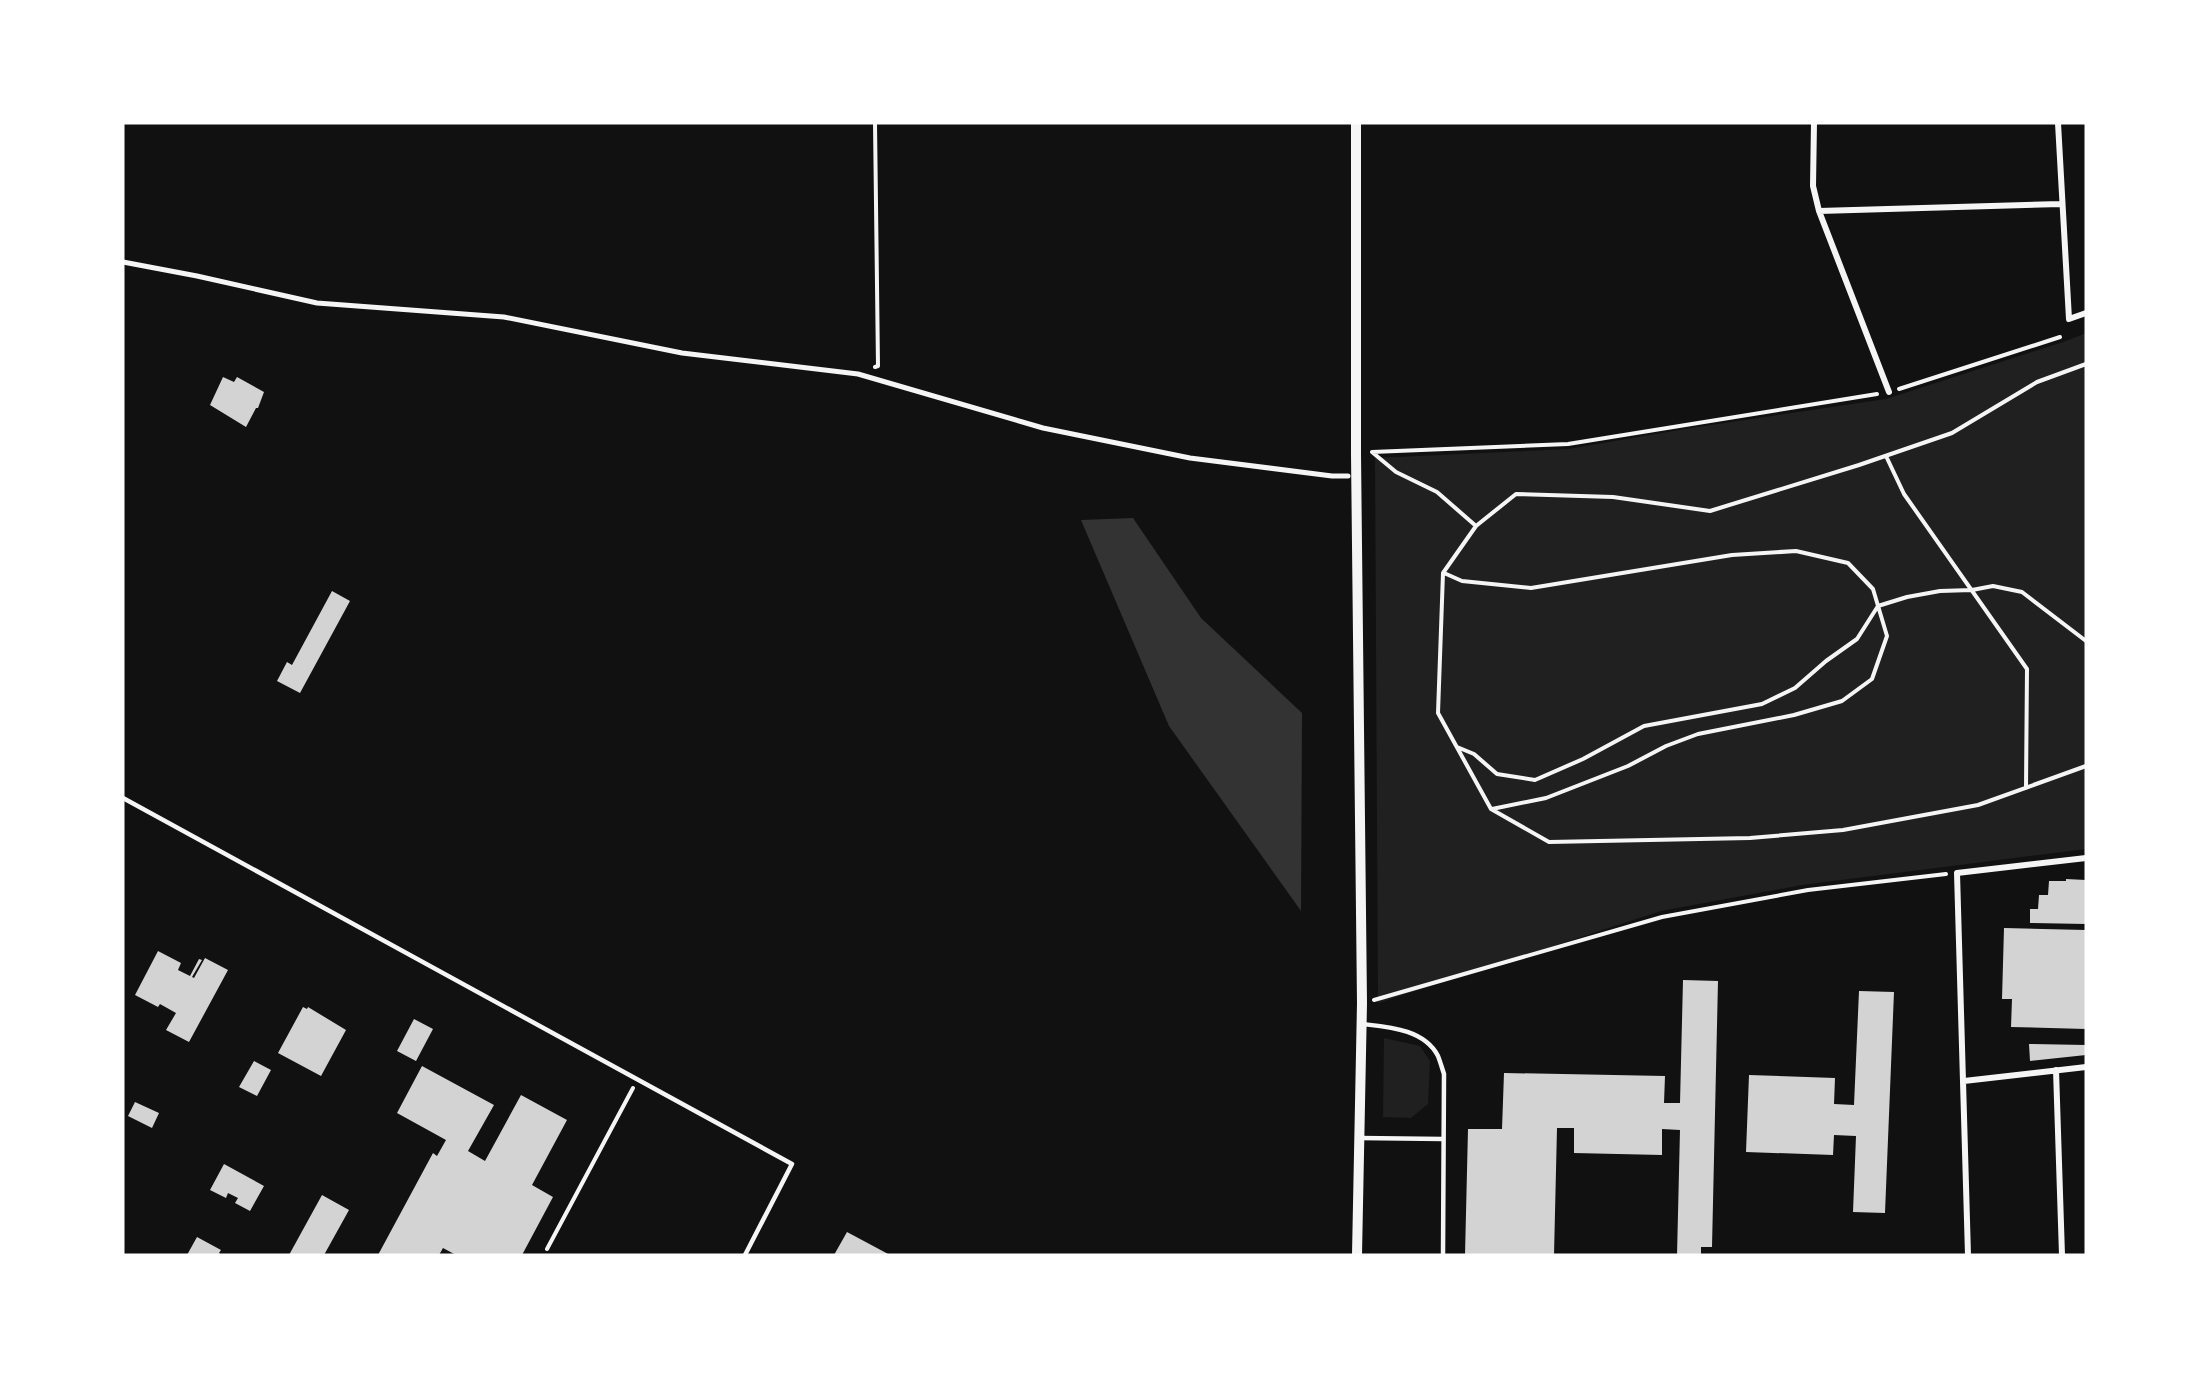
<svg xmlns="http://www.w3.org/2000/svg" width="2209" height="1378" font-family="'Sofia Sans Condensed',sans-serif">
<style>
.green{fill:#202020}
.water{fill:#333}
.building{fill:#d3d3d3}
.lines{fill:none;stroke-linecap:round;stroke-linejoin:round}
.path{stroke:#f5f5f5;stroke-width:4}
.service{stroke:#f5f5f5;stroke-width:4.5}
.pedestrian{stroke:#f5f5f5;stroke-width:5}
.minor{stroke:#f5f5f5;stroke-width:6}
.tertiary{stroke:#f5f5f5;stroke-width:10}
</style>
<rect width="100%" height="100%" fill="#111"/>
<!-- green -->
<path class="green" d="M 2086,333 L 2086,849 L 1802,885 L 1661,911 L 1378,1003 L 1375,458 L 1568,449 L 1691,428 L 1886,399 L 2066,341 Z
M 1384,1038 L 1420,1046 L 1430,1061 L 1428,1104 L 1411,1118 L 1383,1117 Z"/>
<!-- water -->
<path class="water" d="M 1133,518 L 1201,618 L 1302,713 L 1301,911 L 1169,726 L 1081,520 Z"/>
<!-- building -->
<path class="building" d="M 223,377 L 234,382 L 237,377 L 264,392 L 258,408 L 256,408 L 246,427 L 210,405 Z
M 332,591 L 350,601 L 300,693 L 277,681 L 287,662 L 292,665 Z
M 2066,879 L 2086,880 L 2086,924 L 2030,923 L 2030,909 L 2038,909 L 2039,895 L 2048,895 L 2049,881 L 2066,881 Z
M 2004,928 L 2086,930 L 2086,1029 L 2011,1027 L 2012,999 L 2002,999 Z
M 158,951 L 181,963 L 178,970 L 190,976 L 199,959 L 202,960 L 192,977 L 194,978 L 205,958 L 228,970 L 189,1042 L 166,1030 L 176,1013 L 160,1004 L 158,1007 L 135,995 Z
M 1683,980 L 1718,981 L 1712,1247 L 1701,1247 L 1701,1255 L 1677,1255 L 1680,1130 L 1662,1129 L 1662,1155 L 1574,1153 L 1574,1128 L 1557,1128 L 1554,1255 L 1465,1255 L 1468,1129 L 1502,1129 L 1504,1073 L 1665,1076 L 1664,1103 L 1680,1103 Z
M 1859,991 L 1894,992 L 1885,1213 L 1853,1212 L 1856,1136 L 1834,1135 L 1833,1155 L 1746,1152 L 1749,1075 L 1835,1078 L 1834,1104 L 1854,1105 Z
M 303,1007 L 307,1009 L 308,1007 L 346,1030 L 321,1076 L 278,1053 Z
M 414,1019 L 433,1029 L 416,1061 L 397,1051 Z
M 2029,1044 L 2086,1045 L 2086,1055 L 2030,1061 Z
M 254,1061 L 271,1070 L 257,1096 L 239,1087 Z
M 422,1066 L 494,1105 L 468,1151 L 485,1161 L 521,1095 L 567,1120 L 532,1185 L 553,1197 L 522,1255 L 456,1255 L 443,1248 L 439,1255 L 378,1255 L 433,1153 L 437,1156 L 446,1140 L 397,1113 Z
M 135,1102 L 159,1113 L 152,1128 L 128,1116 Z
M 224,1164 L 264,1186 L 250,1211 L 235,1203 L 238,1198 L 228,1193 L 226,1198 L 210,1190 Z
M 322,1195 L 349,1210 L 324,1255 L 289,1255 Z
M 847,1232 L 890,1255 L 834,1255 Z
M 197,1237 L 221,1250 L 219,1253 L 222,1255 L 187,1255 Z"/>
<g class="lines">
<!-- path -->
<path class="path" d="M 875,123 L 878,366 L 875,367
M 2086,364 L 2037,382 L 1952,433 L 1859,465 L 1710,511 L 1613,497 L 1516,494 L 1476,526 L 1443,573 L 1438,713 L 1491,809 L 1549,842 L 1750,838 L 1843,830 L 1978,805 L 2086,766
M 1899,389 L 2060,337
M 1372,452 L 1568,444 L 1877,394
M 1372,452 L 1396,472 L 1437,492 L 1476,526
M 1886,456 L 1904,494 L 2027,669 L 2026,788
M 1444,573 L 1462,581 L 1531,588 L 1732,555 L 1796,551 L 1848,563 L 1873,589 L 1887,636 L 1872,679 L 1842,701 L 1794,715 L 1698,734 L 1666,746 L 1628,766 L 1546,798 L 1492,809
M 1457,747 L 1474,754 L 1497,774 L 1535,780 L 1583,759 L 1644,726 L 1762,704 L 1795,688 L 1826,661 L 1857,639 L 1878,606 L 1907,597 L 1940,591 L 1972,590 L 1993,586 L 2022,592 L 2086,641
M 1374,1000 L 1662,917 L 1808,890 L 1946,874
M 547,1249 L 633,1088"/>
<!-- service -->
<path class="service" d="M 123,798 L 792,1164 L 745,1255
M 1362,1024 C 1388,1027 1424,1029 1438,1056 C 1440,1061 1442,1068 1444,1074 L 1443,1255
M 1359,1138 L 1443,1139"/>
<!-- pedestrian -->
<path class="pedestrian" d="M 123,262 L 197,276 L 317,303 L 504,317 L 682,353 L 858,374 L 1043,428 L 1190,458 L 1332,476 L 1348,476"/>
<!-- minor -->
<path class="minor" d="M 1814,123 L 1813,186 L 1819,211 L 1889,392
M 2058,123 L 2069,319 L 2086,313
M 1819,211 L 2061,204
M 2056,1070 L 2062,1255
M 1964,1081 L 2086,1067
M 1968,1255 L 1957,873 L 2086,858"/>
<!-- tertiary -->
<path class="tertiary" d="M 1356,123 L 1356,454 L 1362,1003 L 1357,1255"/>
</g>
<!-- border -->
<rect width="2209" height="1378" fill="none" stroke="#ffffff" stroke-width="249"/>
</svg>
